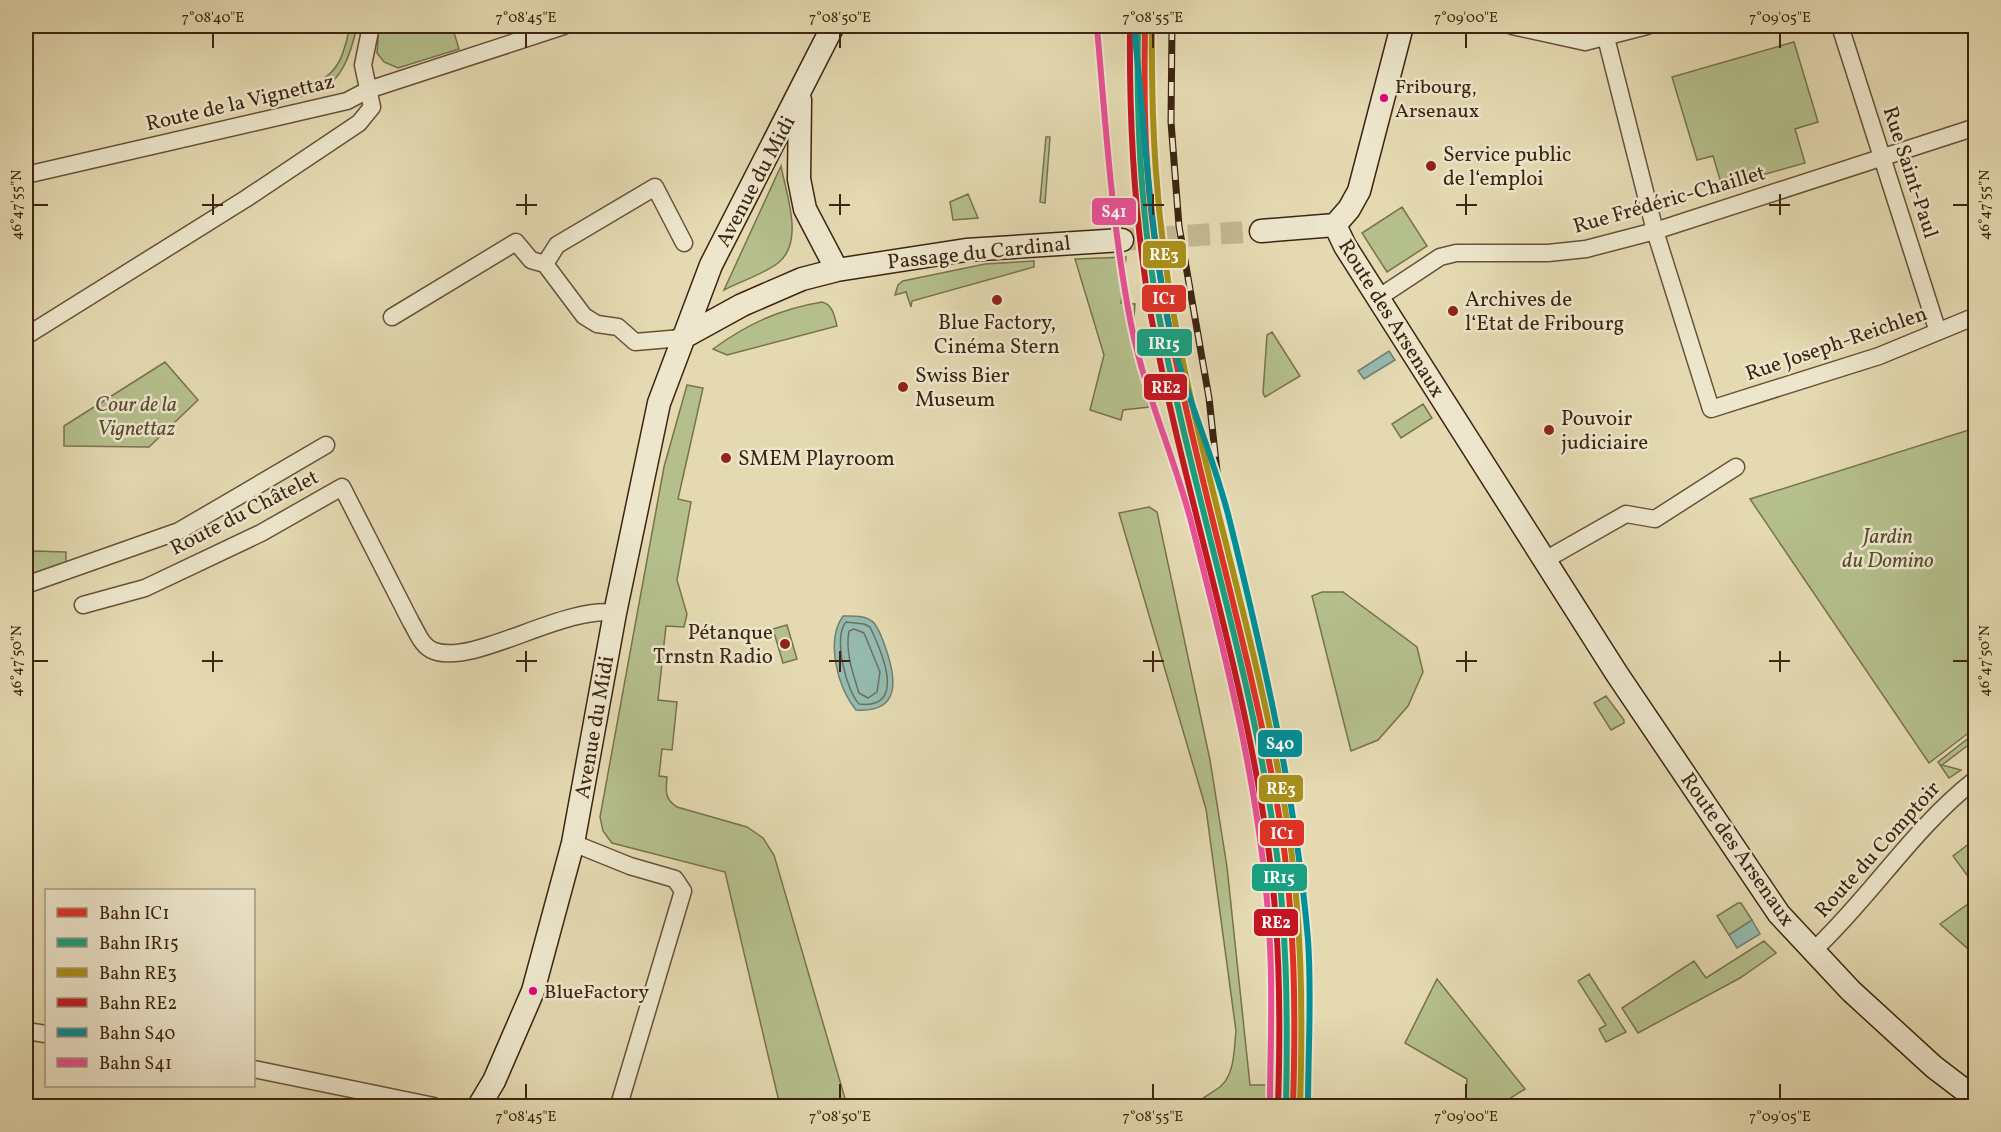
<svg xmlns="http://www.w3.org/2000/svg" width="2001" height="1132" font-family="Vollkorn,serif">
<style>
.green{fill:#b4bf8c;stroke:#78724e;stroke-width:1.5}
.water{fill:#95baaf;stroke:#727e70;stroke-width:1.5}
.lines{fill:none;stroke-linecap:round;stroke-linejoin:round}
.shore{stroke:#697060;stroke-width:1.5}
.secondary-tunnel{stroke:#c3b591;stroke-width:22;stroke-dasharray:22 11;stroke-linecap:butt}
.street-casing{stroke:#675239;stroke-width:19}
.secondary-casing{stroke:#3d2511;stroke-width:25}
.street{stroke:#ede6cc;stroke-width:16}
.secondary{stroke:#ede6cc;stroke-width:22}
.rail-casing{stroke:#3d2511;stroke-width:7}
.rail{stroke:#ede6cc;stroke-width:4.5;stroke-dasharray:14;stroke-linecap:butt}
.rail-1-casing{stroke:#ede6cc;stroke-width:10}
.rail-2-casing{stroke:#ede6cc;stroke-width:10}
.rail-3-casing{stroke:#ede6cc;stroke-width:10}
.rail-4-casing{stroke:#ede6cc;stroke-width:10}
.rail-5-casing{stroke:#ede6cc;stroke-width:10}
.rail-6-casing{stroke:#ede6cc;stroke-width:10}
.rail-1{stroke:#dd3327;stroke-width:6}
.rail-2{stroke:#19a081;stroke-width:6}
.rail-3{stroke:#a88f19;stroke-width:6}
.rail-4{stroke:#c31622;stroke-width:6}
.rail-5{stroke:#008f98;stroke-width:6}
.rail-6{stroke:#e85096;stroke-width:6}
.ticks{fill:none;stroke:#3d2511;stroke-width:2}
.bus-dot{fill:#e5007d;stroke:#ede6cc;stroke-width:2}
.poi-dot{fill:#8f2418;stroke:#ede6cc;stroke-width:2}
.labels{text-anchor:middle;stroke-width:5;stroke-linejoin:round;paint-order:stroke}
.bus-label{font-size:20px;fill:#3d2511;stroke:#ede6cc;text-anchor:start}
.street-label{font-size:21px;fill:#3d2511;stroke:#ede6cc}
.poi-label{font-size:21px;fill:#3d2511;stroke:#ede6cc;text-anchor:start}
.park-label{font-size:21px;font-style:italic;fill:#5b4c30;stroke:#ede6cc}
.line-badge{stroke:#ede6cc;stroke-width:2}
.badge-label{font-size:16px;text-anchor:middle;font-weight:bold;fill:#fff}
.neatline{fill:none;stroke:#3d2511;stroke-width:2}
.ticks-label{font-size:15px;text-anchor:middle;fill:#3d2511}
</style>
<rect width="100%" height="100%" fill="#e4d9b1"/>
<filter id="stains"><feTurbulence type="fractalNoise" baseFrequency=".00333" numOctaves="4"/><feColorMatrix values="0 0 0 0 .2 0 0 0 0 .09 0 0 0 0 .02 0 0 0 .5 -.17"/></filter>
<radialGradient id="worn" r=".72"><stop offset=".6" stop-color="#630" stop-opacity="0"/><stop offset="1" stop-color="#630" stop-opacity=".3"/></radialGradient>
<!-- green -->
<path class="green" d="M 348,26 L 357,27 C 341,92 327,90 267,104 L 266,98 C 298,89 334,87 344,49 C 347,41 349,34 348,26 Z
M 379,26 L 452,26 L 459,49 L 398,68 L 384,62 L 377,53 Z
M 1794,42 L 1818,122 L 1795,129 L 1805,163 L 1722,186 L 1713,156 L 1697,160 L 1672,77 Z
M 1046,137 L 1050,137 L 1045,203 L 1040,202 Z
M 781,166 C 786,194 805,242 778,263 C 764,274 741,281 724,290 Z
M 968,194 L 978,218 L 953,220 L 950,202 Z
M 1402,207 L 1427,246 L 1387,272 L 1362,233 Z
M 1126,257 L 1121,303 L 1135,304 L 1133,330 L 1149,407 L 1123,410 L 1121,420 L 1090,410 L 1104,355 L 1075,259 Z
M 1034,261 L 1034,267 L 912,301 L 911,307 L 906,292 L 895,295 L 898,285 L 903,281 L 985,264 Z
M 822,302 C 833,305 834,315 837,326 L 727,355 L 713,349 C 747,324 780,309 822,302 Z
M 1272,332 L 1300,376 L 1265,397 L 1263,393 L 1267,335 Z
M 165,362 L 198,400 L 149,447 L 64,446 L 64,426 Z
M 687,385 L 703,388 L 678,499 L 691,502 L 677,580 L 687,614 L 684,627 L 666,626 L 658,700 L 677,702 L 672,750 L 662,749 L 659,776 L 667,777 C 666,790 664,799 677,807 L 747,827 L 763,838 L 774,855 L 846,1102 L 852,1106 L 780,1106 L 725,872 L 612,843 L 603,831 L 600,817 L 664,467 Z
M 1423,404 L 1432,418 L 1401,438 L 1392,424 Z
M 1975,428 L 1975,728 L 1929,763 L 1750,499 Z
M 1149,507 L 1157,512 L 1210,760 L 1227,867 L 1250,1085 L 1269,1085 L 1269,1007 L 1283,1007 L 1282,1106 L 1197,1106 C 1201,1096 1214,1093 1222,1085 C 1235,1072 1234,1048 1236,1031 L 1206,809 L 1119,513 Z
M 35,551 L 66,552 L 66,563 L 26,577 L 26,560 Z
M 1322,592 L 1343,592 L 1417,647 L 1423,672 L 1408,706 L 1378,740 L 1351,751 L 1312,596 Z
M 787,625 L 797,659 L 783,663 L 773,629 Z
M 1606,696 L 1624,720 L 1624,723 L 1611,730 L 1594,703 Z
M 1975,733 L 1975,740 L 1942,765 L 1961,770 L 1949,778 L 1938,762 Z
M 1970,843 L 1975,850 L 1975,886 L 1953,856 Z
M 1738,903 L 1741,903 L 1752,920 L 1729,935 L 1717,916 Z
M 1968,904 L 1975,914 L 1975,955 L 1940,924 Z
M 1764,941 L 1776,953 L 1740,978 L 1638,1033 L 1622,1008 L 1694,961 L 1706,978 Z
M 1589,974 L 1626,1032 L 1606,1042 L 1599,1029 L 1606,1025 L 1578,981 Z
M 1437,979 L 1525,1089 L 1498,1106 L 1465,1106 L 1467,1079 L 1405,1043 Z"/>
<!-- water -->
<path class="water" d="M 1389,351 L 1395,360 L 1364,379 L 1358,371 Z
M 843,616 C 853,616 867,615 874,623 C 880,630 883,641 886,649 C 897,681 900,713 856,710 C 838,688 825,641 843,616 Z
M 1752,920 L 1760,934 L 1737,948 L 1729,935 Z"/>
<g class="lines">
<!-- shore -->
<path class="shore" d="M 846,622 L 864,624 L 870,627 C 881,650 908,710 859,704 C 846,690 833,638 846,622 Z
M 854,629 L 864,633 L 880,672 L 877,692 L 868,698 L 859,693 C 853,674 845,651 849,631 Z"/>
<!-- secondary-tunnel -->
<path class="secondary-tunnel" d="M 1122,240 L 1261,231"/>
<defs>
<path id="street" d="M 1512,26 L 1585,42 L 1647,26
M 1603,26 L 1655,231 L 1711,409 L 1879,356 L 1976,316
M 1840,26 L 1938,332
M 26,175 L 347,101 L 368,90 L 564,26
M 545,264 L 584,316 L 597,324 L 618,327 L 635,342 L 682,338
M 1378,298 L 1440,257 L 1456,253 L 1548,253 L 1586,249 L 1655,231 L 1976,127
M 392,317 L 516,242 L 531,260 L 545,264 L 557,245 L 655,187 L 684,243
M 26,336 L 247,198 L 359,123 L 372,107 L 363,65 L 371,26
M 1545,560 L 1626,514 L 1655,519 L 1736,467
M 26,585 L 179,531 L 326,445
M 83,605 L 145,588 L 261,533 L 342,487 L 411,622 C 417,632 422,647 434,651 C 475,666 563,605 615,613
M 573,843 L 630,866 L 675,879 L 683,891 L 619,1105
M 1813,951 C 1871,897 1913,828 1976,779
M 26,1031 L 46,1034
M 254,1069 L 434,1106"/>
<path id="secondary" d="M 800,100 L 799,179 L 805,209 L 837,270
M 1335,225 L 1345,246 L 1617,674 L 1779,914 L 1851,991 L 1934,1067 L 1976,1099
M 1335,225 L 1349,209 L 1359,191 L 1402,26
M 1261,231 L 1335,225
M 682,338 L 742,305 L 802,279 L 837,270 L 966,250 L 1122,240
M 479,1106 L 494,1081 L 533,991 L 573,843 L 615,613 L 659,403 L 711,265 L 833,26"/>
</defs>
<!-- street casing -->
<use href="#street" class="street-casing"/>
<!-- secondary casing -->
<use href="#secondary" class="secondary-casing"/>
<!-- street -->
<use href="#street" class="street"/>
<!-- secondary -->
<use href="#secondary" class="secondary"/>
<defs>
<path id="rail" d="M 1132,26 L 1131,122 L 1135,169
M 1172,26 L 1171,122 L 1179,226 L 1209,398 L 1224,535 L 1237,619"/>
</defs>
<!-- rail casing -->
<use href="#rail" class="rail-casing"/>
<!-- rail -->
<use href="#rail" class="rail"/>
<defs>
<path id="rail-1" d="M 1145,26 C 1144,90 1144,154 1152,218 C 1177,423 1246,618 1280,821 C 1295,915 1296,1011 1293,1106"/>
<path id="rail-2" d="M 1138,26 C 1136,124 1141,220 1159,316 C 1191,487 1247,654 1273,826 C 1287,919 1288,1012 1286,1106"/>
<path id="rail-3" d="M 1152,26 C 1151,124 1156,214 1173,311 C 1204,482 1260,649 1287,821 C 1302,915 1303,1011 1300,1106"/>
<path id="rail-4" d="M 1130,26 C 1129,124 1134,219 1151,316 C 1183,487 1239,654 1265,826 C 1280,918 1281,1012 1278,1106"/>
<path id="rail-5" d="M 1134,26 C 1144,122 1149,221 1167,316 C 1181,387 1213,452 1230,522 C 1264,660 1296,798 1308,940 C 1312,995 1308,1051 1308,1106"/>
<path id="rail-6" d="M 1097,28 C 1106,127 1112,227 1131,324 C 1145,395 1176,460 1193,529 C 1228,665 1264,806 1270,946 C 1273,999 1270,1053 1270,1106"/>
</defs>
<!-- rail-1 casing -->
<use href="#rail-1" class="rail-1-casing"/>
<!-- rail-2 casing -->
<use href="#rail-2" class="rail-2-casing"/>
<!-- rail-3 casing -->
<use href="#rail-3" class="rail-3-casing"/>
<!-- rail-4 casing -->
<use href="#rail-4" class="rail-4-casing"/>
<!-- rail-5 casing -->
<use href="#rail-5" class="rail-5-casing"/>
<!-- rail-6 casing -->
<use href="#rail-6" class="rail-6-casing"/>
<!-- rail-1 -->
<use href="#rail-1" class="rail-1"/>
<!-- rail-2 -->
<use href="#rail-2" class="rail-2"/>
<!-- rail-3 -->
<use href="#rail-3" class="rail-3"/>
<!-- rail-4 -->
<use href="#rail-4" class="rail-4"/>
<!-- rail-5 -->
<use href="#rail-5" class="rail-5"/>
<!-- rail-6 -->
<use href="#rail-6" class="rail-6"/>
</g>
<!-- ticks -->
<path class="ticks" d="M 213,33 L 213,48M 526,33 L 526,48M 840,33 L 840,48M 1153,33 L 1153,48M 1466,33 L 1466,48M 1780,33 L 1780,48M 213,194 L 213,215M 526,194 L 526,215M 840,194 L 840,215M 1153,194 L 1153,215M 1466,194 L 1466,215M 1780,194 L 1780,215M 33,205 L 48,205M 202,205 L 223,205M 516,205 L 537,205M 829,205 L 850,205M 1143,205 L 1164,205M 1456,205 L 1477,205M 1769,205 L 1790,205M 1953,205 L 1968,205M 213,651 L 213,672M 526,651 L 526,672M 840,651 L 840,672M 1153,651 L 1153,672M 1466,651 L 1466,672M 1780,651 L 1780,672M 33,661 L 48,661M 202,661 L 223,661M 516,661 L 537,661M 829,661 L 850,661M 1143,661 L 1164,661M 1456,661 L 1477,661M 1769,661 L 1790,661M 1953,661 L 1968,661M 526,1084 L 526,1099M 840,1084 L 840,1099M 1153,1084 L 1153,1099M 1466,1084 L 1466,1099M 1780,1084 L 1780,1099"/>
<!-- markers -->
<g class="bus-dot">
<circle cx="1384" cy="98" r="5"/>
<circle cx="533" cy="991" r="5"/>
</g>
<g class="poi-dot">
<circle cx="1431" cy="166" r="6"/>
<circle cx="997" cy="300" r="6"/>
<circle cx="1453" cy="311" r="6"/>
<circle cx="903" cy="387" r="6"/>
<circle cx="1549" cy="430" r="6"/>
<circle cx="726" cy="458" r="6"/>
<circle cx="785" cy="644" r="6"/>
</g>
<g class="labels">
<!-- bus labels -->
<g class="bus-label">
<text x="1395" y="93">Fribourg,<tspan x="1395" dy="24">Arsenaux</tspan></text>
<text x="544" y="998">BlueFactory</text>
</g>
<!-- street labels -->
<g class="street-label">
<text transform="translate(240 102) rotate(-13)" y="7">Route de la Vignettaz</text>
<text transform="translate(1911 172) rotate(72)" y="7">Rue Saint-Paul</text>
<text transform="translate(755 181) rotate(-62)" y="7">Avenue du Midi</text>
<text transform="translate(1669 199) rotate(-16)" y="7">Rue Frédéric-Chaillet</text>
<text transform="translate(979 252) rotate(-6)" y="7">Passage du Cardinal</text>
<text transform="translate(1392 318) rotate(58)" y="7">Route des Arsenaux</text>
<text transform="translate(1836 343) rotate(-19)" y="7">Rue Joseph-Reichlen</text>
<text transform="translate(244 512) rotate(-27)" y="7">Route du Châtelet</text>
<text transform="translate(594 727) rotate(-80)" y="7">Avenue du Midi</text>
<text transform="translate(1738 849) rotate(55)" y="7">Route des Arsenaux</text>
<text transform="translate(1877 849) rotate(-48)" y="7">Route du Comptoir</text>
</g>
<!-- poi labels -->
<g class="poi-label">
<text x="1443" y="161">Service public<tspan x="1443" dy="24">de l‘emploi</tspan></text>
<text x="1465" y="306">Archives de<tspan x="1465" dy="24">l‘Etat de Fribourg</tspan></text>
<text x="997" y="329" text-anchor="middle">Blue Factory,<tspan x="997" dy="24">Cinéma Stern</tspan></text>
<text x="915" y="382">Swiss Bier<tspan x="915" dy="24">Museum</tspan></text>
<text x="1561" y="425">Pouvoir<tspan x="1561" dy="24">judiciaire</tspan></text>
<text x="738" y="465">SMEM Playroom</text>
<text x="773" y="639" text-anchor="end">Pétanque<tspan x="773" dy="24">Trnstn Radio</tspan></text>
</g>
<!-- park labels -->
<g class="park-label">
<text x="136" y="411">Cour de la<tspan x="136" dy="24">Vignettaz</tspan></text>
<text x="1888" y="543">Jardin<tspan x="1888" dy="24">du Domino</tspan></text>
</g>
</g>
<g class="line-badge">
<rect x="1091" y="197" width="46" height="29" rx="6" fill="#e85096"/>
<rect x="1142" y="240" width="45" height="29" rx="6" fill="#a88f19"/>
<rect x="1141" y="284" width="46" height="29" rx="6" fill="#dd3327"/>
<rect x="1136" y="328" width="57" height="29" rx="6" fill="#19a081"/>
<rect x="1143" y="373" width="45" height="28" rx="6" fill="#c31622"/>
<rect x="1257" y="729" width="46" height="29" rx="6" fill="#008f98"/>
<rect x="1258" y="774" width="46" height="29" rx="6" fill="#a88f19"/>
<rect x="1259" y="819" width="46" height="28" rx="6" fill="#dd3327"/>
<rect x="1251" y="863" width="57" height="29" rx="6" fill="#19a081"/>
<rect x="1253" y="908" width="46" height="29" rx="6" fill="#c31622"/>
</g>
<g class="badge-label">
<text x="1114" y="217">S41</text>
<text x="1164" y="260">RE3</text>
<text x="1164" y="304">IC1</text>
<text x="1164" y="349">IR15</text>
<text x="1166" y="393">RE2</text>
<text x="1280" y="749">S40</text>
<text x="1281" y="794">RE3</text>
<text x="1282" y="839">IC1</text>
<text x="1279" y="883">IR15</text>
<text x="1276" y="928">RE2</text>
</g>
<!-- margin -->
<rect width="2001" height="1132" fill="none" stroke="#e4d9b1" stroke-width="66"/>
<!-- legend -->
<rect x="45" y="889" width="210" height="198" fill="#ede6cc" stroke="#a79981" stroke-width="1.5"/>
<rect x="57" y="908" width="30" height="9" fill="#dd3327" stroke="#a79981" stroke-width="1.5"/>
<text x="99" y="919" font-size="18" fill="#3d2511">Bahn IC1</text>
<rect x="57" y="938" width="30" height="9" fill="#19a081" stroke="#a79981" stroke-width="1.5"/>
<text x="99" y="949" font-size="18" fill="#3d2511">Bahn IR15</text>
<rect x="57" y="968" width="30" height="9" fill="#a88f19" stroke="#a79981" stroke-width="1.5"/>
<text x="99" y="979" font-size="18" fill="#3d2511">Bahn RE3</text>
<rect x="57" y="998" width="30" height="9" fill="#c31622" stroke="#a79981" stroke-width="1.5"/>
<text x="99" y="1009" font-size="18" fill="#3d2511">Bahn RE2</text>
<rect x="57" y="1028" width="30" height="9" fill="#008f98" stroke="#a79981" stroke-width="1.5"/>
<text x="99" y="1039" font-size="18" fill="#3d2511">Bahn S40</text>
<rect x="57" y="1058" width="30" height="9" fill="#e85096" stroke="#a79981" stroke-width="1.5"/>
<text x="99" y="1069" font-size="18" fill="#3d2511">Bahn S41</text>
<rect x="33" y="33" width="1935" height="1066" class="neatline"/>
<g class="ticks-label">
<text x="213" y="22">7°08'40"E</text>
<text x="526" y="22">7°08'45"E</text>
<text x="840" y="22">7°08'50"E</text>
<text x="1153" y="22">7°08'55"E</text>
<text x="1466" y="22">7°09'00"E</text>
<text x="1780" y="22">7°09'05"E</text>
<text transform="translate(16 205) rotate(-90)" y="5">46°47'55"N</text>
<text transform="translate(1984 205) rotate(-90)" y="5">46°47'55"N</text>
<text transform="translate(16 661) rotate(-90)" y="5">46°47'50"N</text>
<text transform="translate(1984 661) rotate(-90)" y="5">46°47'50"N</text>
<text x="526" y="1121">7°08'45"E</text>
<text x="840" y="1121">7°08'50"E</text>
<text x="1153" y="1121">7°08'55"E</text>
<text x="1466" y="1121">7°09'00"E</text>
<text x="1780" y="1121">7°09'05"E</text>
</g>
<rect width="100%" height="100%" filter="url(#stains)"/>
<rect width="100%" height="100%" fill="url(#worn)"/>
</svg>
